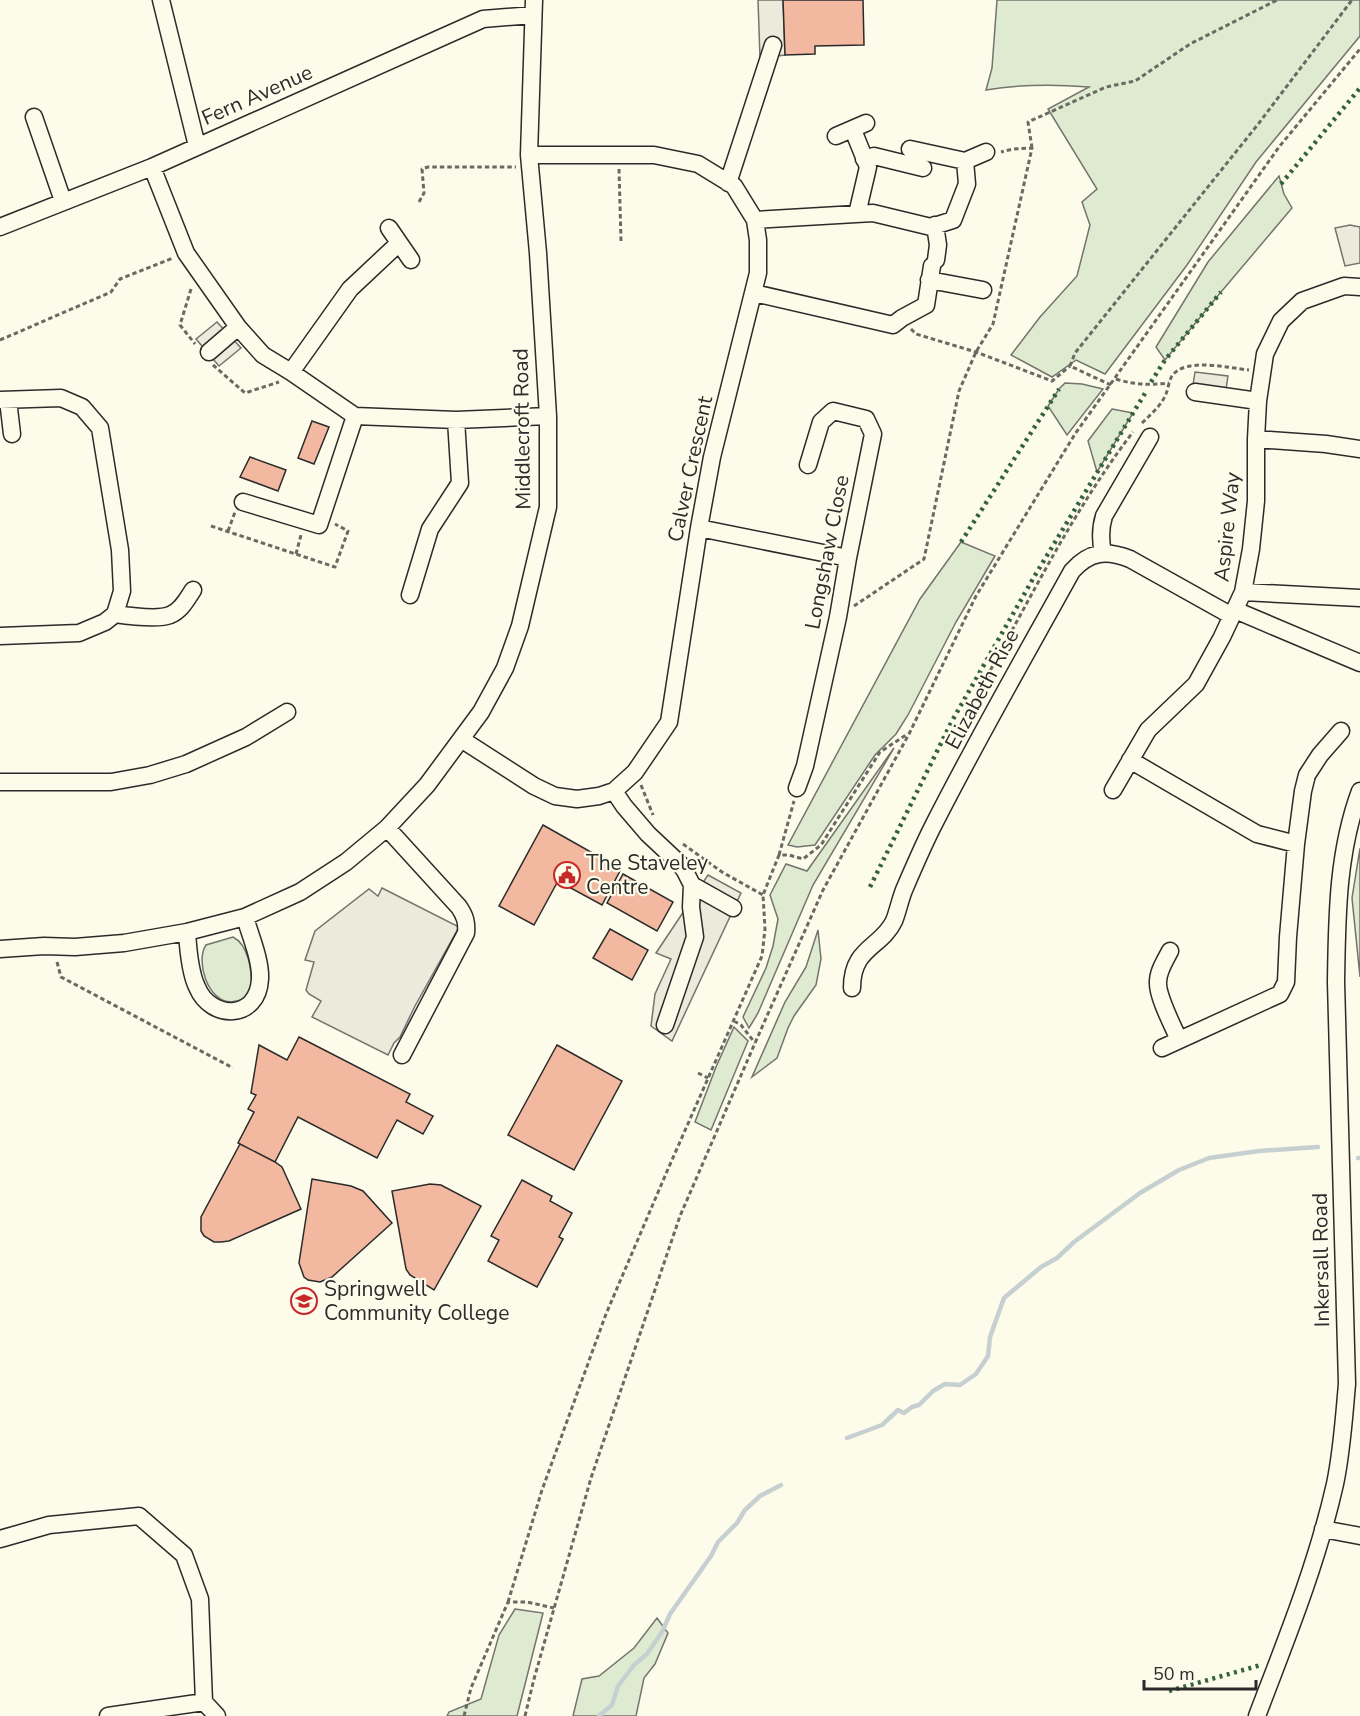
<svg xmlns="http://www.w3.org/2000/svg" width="1360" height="1716" font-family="'Nunito Sans',sans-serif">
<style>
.green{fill:#deebd1;stroke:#74746e;stroke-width:1.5}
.parking{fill:#eceadb;stroke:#74746e;stroke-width:1.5}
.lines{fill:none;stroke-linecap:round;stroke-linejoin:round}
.stream{stroke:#c7d0d0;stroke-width:4.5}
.building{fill:#f2b8a0;stroke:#2b2b2b;stroke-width:1.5}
.minor-casing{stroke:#2b2b2b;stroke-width:19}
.path{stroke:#6a6964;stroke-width:3;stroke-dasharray:4.5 3;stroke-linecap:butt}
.minor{stroke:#fdfbea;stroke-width:16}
.hedge{stroke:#34623c;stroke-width:4.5;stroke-dasharray:3 4.5;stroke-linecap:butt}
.labels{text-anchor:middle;stroke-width:4.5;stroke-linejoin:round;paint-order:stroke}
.street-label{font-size:21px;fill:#2b2b2b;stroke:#fdfbea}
.poi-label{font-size:21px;fill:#2b2b2b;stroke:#fdfbea;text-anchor:start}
</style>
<rect width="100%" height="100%" fill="#fdfbea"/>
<!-- green -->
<path class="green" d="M 997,0 L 1360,0 L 1360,36 L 1256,162 L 1187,265 L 1105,374 L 1076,360 L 1052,377 L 1011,355 L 1040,317 L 1077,276 L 1090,225 L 1082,202 L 1097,189 L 1048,109 L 1089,87 C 1054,84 1021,84 986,90 L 992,68 Z
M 1279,176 L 1284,194 L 1292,208 L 1221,292 L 1165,360 L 1156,347 L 1208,262 Z
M 1065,383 L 1082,384 L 1103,389 L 1067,435 L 1048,406 L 1059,389 Z
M 1112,409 L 1133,413 L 1097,472 L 1088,441 Z
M 961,542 L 995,556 L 956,622 L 908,715 L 896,734 L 875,755 L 815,845 L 797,847 L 788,845 L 920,599 Z
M 894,748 L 813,885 L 758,1013 L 749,1028 L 743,1017 L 766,968 L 773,946 L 778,919 L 770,895 L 786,864 L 807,871 Z
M 1360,848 L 1360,977 L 1352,898 Z
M 818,930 L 821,959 L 816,985 L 794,1016 L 788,1028 L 777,1058 L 752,1077 L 785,1002 L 806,967 Z
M 233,937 C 249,945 251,970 252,985 C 250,989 248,995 244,998 C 241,1001 235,1001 231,1002 C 208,1002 195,961 206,945 Z
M 734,1027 L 748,1041 L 711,1130 L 695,1122 L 716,1067 Z
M 515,1609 L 543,1613 L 517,1716 L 447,1716 L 449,1712 L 481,1699 L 499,1635 Z
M 657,1618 L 668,1633 L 655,1664 L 644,1678 L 636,1716 L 573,1716 L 582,1679 L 599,1676 L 634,1648 Z"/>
<!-- parking -->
<path class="parking" d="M 758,0 L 783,0 L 785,55 L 760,58 Z
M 1350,225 L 1360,227 L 1360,263 L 1345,266 L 1335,228 Z
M 217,322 L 241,348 L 219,366 L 196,339 Z
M 1195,372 L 1228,376 L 1226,389 L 1193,385 Z
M 708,875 L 741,893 L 672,1041 L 651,1026 L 655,994 L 671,959 L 656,953 Z
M 382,888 L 459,927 L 415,1006 L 400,1037 L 394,1043 L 388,1055 L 312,1017 L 321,1001 L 309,994 L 306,990 L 314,962 L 305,960 L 315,931 L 369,889 L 378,896 Z"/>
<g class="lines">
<!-- stream -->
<path class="stream" d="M 1358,1158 L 1360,1158
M 847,1438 L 882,1425 L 898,1410 L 904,1413 L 912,1407 L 919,1405 L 933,1391 L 945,1384 L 960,1385 L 976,1374 L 988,1356 L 990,1337 L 1004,1298 L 1041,1267 L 1057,1258 L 1074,1242 L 1140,1193 L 1179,1170 L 1209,1158 L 1259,1151 L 1318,1147
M 599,1716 L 612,1705 L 618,1686 L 634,1665 L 647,1654 L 662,1632 L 670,1614 L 711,1556 L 718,1542 L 737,1523 L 745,1510 L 760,1496 L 781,1485"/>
</g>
<!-- building -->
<path class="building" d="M 783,0 L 863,0 L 864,45 L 815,46 L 815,54 L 785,55 Z
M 312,421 L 329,427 L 314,464 L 298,458 Z
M 250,457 L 286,470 L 278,491 L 240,477 Z
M 543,825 L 621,869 L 602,905 L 558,881 L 534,925 L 499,906 Z
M 623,874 L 673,902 L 657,931 L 607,903 Z
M 610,929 L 648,950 L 632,980 L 593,958 Z
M 299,1037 L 410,1094 L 406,1102 L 433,1116 L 423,1134 L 397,1120 L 377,1158 L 298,1117 L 275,1162 L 238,1143 L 254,1112 L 248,1109 L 256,1095 L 251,1093 L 259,1045 L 287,1060 Z
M 557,1045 L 622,1081 L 574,1170 L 508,1135 Z
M 240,1144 L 275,1162 L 282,1167 L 301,1209 L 229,1241 L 221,1242 L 214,1242 L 204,1236 L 201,1231 L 201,1217 Z
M 312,1179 L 351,1186 L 363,1191 L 392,1223 L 332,1277 L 320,1282 L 308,1280 L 304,1277 L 299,1263 Z
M 522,1180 L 552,1196 L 550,1201 L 572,1213 L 559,1237 L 563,1239 L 537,1287 L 488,1261 L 499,1240 L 491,1236 Z
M 430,1184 L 441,1185 L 481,1206 L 434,1290 L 410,1275 L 406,1269 L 392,1191 Z"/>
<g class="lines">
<defs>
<path id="minor" d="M 161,0 L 197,146
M 34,117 L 63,201
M 853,130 L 868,167 L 857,214
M 836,136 L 866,123
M 910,149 L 965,161 L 986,152
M 864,159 L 874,156 L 923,168
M 152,167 L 186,253 L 238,327 L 263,355 L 291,372 L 355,416 L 456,420 L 548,416
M 728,183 L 773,45
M 755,220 L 873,213 L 931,227 L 953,220 L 967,184 L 965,161
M 935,225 L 938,245 L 936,260
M 0,227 L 152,167 L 483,19 L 533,15
M 389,228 L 411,260
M 929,280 L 983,290
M 754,293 L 893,325 L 902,318 L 926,305 L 932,266
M 209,352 L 238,327
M 291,372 L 350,289 L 399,243
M 1195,392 L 1258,401
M 0,400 L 61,398 L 82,407 L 100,428 L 120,550 L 122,591 L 115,614 L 105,622 L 79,633 L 0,636
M 8,400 L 12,434
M 1256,439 L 1326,444 L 1360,449
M 243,502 L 319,525 L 355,416
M 699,528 L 848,558
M 1103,553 C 1100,539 1100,529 1104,516 L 1150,437
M 1243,592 L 1360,598
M 410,595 L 430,529 L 460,483 L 456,420
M 1235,610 L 1360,663
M 115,614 C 129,616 158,620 170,615 C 181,611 187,599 193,590
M 461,739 L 534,786 L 555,796 L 577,799 L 599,796 L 614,791 L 635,772 L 669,722 L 699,528 L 712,457 L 758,273 L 758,240 L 755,220 L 734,186 L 698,164 L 654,155 L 529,155
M 1130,760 L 1257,834 L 1296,844
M 0,782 L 111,782 L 150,775 L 186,764 L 246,737 L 287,712
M 797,788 L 805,766 L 838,617 L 848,558 L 873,434 L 866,419 L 833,411 L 821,422 L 808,465
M 1113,790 L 1148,730 L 1196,684 L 1222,637 L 1243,592 L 1251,549 L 1256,501 L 1256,439 L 1258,401 L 1265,354 L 1281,321 L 1302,301 L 1344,286 L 1360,287
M 614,791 L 624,806 L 648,834 L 680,864 L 685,871 L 692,885 L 733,908
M 387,828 L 459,907 C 465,916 467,922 466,933 L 402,1055
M 187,932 C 188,948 190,973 197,987 C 211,1021 258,1020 260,979 C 261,960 250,935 245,917
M 0,949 L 44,946 L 75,947 L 124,943 L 187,932 L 245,917 L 300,892 L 346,862 L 387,828 L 427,785 L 481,712 L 505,668 L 520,626 L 548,507 L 548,416 L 538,253 L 529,155 L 534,0
M 1170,951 C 1165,961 1158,971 1158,982 C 1157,996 1173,1026 1179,1040
M 852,988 C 852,947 881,948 894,921 C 898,911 900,900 904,890 C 913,869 922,848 932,828 C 976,741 1025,656 1072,571 C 1090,551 1106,550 1130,559 L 1232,616
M 665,1025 L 695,937 L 691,907 L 692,885
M 1162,1048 L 1280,994 L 1286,982 L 1288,937 L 1296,844 L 1303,791 L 1307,775 L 1320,755 L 1341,731
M 1323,1529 L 1360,1536
M 0,1539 L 49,1525 L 139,1516 L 184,1555 L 200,1599 L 204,1702 L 217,1716
M 108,1716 L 204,1702
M 1257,1716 C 1286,1640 1317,1564 1335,1484 C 1342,1451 1344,1417 1347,1384 L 1336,982 C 1337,918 1337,853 1360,791"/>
</defs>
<!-- minor casing -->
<use href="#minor" class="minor-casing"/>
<!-- path -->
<path class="path" d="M 1032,148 L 1028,122 L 1106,87 L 1135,81 L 1190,44 L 1277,0
M 619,169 L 621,241
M 419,202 L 424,193 L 422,169 L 428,167 L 516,167
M 191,289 L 180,325 L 195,344
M 911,329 L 916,334 L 976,352 L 1052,381 L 1070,366
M 0,340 L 111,292 L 120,279 L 173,258
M 213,365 L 245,393 L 279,382
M 1116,379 C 1134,385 1150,385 1169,383
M 1111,385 L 1070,366 L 1075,353 L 1259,123 L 1352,0
M 1142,423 C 1151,414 1161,406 1166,394 C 1168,389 1169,381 1172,376 C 1185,357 1229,368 1249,370
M 211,526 L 335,567 L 348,531 L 335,524
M 228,531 L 235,512
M 296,554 L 301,535
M 854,606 L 924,559 L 959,391 L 976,352 L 993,324 L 1032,148 L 1013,149 L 1001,152
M 993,684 L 989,677 L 991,669 C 1035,589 1077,505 1133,432
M 641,785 L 653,815
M 683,844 L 722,872 L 763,895
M 779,855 L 794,801
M 57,962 L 61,977 L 233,1068
M 734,1021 L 741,1025 L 755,1043
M 698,1073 L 708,1078
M 508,1602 L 542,1490 L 606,1314 L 668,1169 L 762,956 L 765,929 L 763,895 L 779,855 L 789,855 L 803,859 L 821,845 L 880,752 L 906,735
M 464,1716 L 471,1688 L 508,1602 L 527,1602 L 554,1608
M 525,1716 L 534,1679 L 591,1478 L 680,1216 L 755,1043 L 823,890 L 909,734 L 976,596 L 1075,434 L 1279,147 L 1360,49"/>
<!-- minor -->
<use href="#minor" class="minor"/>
<!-- hedge -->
<path class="hedge" d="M 1281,184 L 1360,88
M 1151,382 L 1165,360 L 1221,292
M 961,542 L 1059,389
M 870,887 L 952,721 L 1034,577 L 1147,390
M 1169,1691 L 1261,1665"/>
</g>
<!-- icons -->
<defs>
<symbol id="civic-ring" viewBox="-11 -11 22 22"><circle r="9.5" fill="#fdfbea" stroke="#c62828" stroke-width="1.5"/><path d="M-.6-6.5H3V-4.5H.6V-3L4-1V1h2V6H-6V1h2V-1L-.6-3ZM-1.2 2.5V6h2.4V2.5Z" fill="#c62828"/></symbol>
<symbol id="school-ring" viewBox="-11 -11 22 22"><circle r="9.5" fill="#fdfbea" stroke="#c62828" stroke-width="1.5"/><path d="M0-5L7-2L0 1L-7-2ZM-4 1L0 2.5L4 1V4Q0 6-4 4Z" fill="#c62828"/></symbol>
</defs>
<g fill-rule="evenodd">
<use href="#civic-ring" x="552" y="860" width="30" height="30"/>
<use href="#school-ring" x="289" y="1286" width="30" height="30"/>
</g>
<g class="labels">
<!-- street labels -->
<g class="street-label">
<text transform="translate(257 95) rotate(-24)" y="7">Fern Avenue</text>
<text transform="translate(522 429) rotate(-91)" y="7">Middlecroft Road</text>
<text transform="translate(690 469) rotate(-78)" y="7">Calver Crescent</text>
<text transform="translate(1227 527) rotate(-84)" y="7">Aspire Way</text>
<text transform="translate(827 552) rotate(-79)" y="7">Longshaw Close</text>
<text transform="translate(982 689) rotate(-62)" y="7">Elizabeth Rise</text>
<text transform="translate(1321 1260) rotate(-91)" y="7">Inkersall Road</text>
</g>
<!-- poi labels -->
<g class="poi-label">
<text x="586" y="870">The Staveley<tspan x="586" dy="24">Centre</tspan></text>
<text x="324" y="1296">Springwell<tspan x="324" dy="24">Community College</tspan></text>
</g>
</g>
<!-- scale -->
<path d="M1144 1680v9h112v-9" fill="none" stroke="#2b2b2b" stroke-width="3"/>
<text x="1153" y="1680" font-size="18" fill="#2b2b2b" stroke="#fdfbea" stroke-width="4.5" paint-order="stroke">50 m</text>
</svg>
